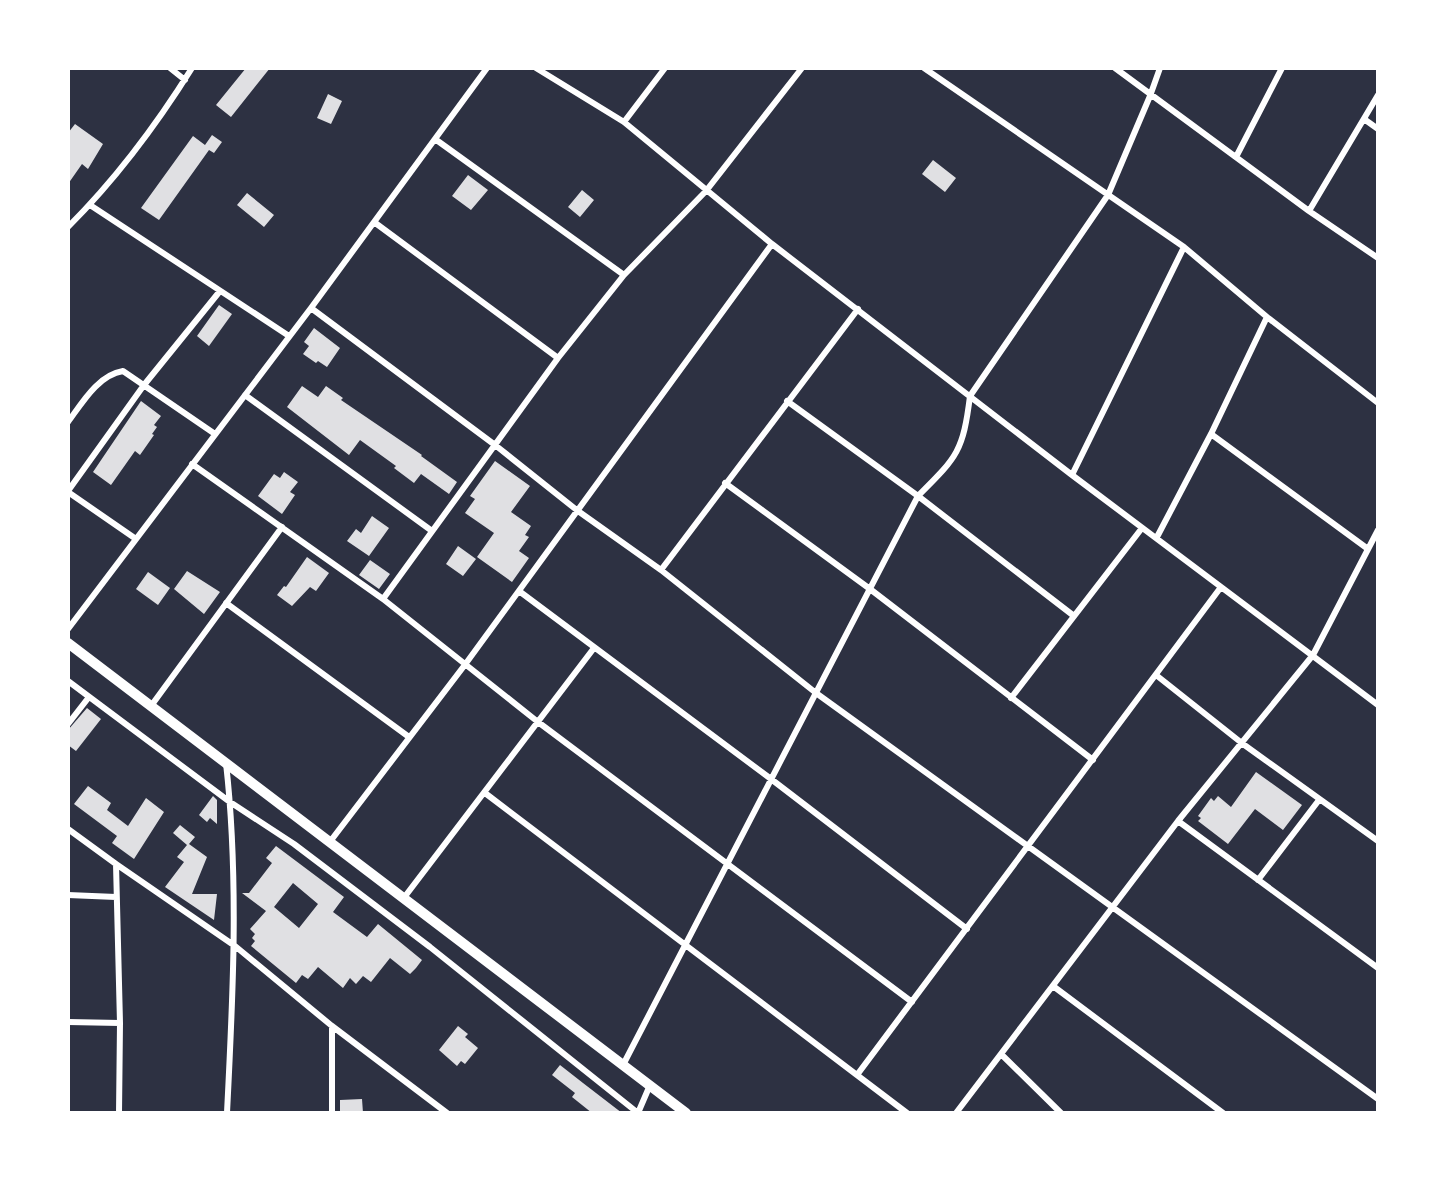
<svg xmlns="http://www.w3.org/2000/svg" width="1446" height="1181" font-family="Montserrat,sans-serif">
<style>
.building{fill:#e0e0e3;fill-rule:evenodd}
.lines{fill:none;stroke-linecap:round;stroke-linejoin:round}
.minor{stroke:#fff;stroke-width:6}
.trunk{stroke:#fff;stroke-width:10}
</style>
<rect width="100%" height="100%" fill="#2d3142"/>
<!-- building -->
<path class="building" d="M 246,68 L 270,68 L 231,117 L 216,105 Z
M 328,94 L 342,101 L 331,124 L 317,118 Z
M 75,124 L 103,144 L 88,169 L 82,164 L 68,184 L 68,133 Z
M 212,135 L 222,142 L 214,153 L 209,150 L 159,220 L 141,208 L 193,136 L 205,145 Z
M 933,160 L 956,178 L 945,192 L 922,174 Z
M 468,175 L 488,190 L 471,210 L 452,196 Z
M 582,190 L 594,200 L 580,217 L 568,207 Z
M 247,193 L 274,215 L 264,227 L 237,205 Z
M 219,305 L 232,314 L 209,346 L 197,336 Z
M 314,328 L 340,348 L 327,367 L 318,361 L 316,363 L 303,354 L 309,346 L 304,342 Z
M 302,386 L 318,397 L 326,386 L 343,398 L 341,400 L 422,455 L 421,456 L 457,482 L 449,494 L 421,474 L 414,483 L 394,468 L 396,466 L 360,440 L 349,455 L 287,407 Z
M 141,401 L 161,416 L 154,425 L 157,427 L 152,434 L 154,435 L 140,455 L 135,451 L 111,485 L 93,472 Z
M 495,461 L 530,486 L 511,512 L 531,526 L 525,535 L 529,537 L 519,551 L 529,558 L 512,582 L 477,557 L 494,533 L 465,513 L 475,499 L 470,496 Z
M 284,472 L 298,482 L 290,492 L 295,495 L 282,514 L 258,496 L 274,474 L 280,478 Z
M 372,516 L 389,528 L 369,556 L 347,541 L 356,529 L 361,533 Z
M 458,546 L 476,559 L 463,576 L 446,564 Z
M 307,557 L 329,573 L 316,591 L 310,587 L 292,606 L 277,595 L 284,586 L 286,587 Z
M 370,560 L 390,574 L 379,589 L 359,575 Z
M 187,571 L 220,592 L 204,614 L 174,589 Z
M 148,572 L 170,588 L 158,605 L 136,589 Z
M 87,708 L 101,719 L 76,751 L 68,745 L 68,730 Z
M 1256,772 L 1302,805 L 1283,830 L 1255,809 L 1228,844 L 1198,821 L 1201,818 L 1198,816 L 1211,798 L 1214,801 L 1218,796 L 1231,807 Z
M 88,786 L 111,803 L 107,810 L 128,826 L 146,798 L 164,812 L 134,859 L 112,843 L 117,836 L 74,804 Z
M 213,796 L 217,800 L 217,824 L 210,818 L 207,822 L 199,815 Z
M 180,825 L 195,837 L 189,844 L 207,857 L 192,894 L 217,894 L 214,920 L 165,887 L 184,862 L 177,857 L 187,845 L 173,833 Z
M 276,846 L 344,897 L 333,912 L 367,937 L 378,924 L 422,960 L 416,968 L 410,974 L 390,958 L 371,982 L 363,976 L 356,984 L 350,978 L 343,988 L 318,967 L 308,979 L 302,975 L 296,983 L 251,946 L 255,941 L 252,938 L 255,934 L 250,929 L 266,911 L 242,893 L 249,893 L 272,863 L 266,858 ZM 293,883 L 318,904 L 299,928 L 274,907 Z
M 458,1026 L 468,1034 L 465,1037 L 478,1048 L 465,1064 L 461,1061 L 457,1066 L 439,1050 Z
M 560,1065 L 583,1083 L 622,1113 L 592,1113 L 572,1097 L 575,1093 L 552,1075 Z
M 362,1099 L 363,1113 L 340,1113 L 340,1100 Z"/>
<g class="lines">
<!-- minor -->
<path class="minor" d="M 170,68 L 185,80
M 536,68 L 624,122 L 772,244 L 1072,475 L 1378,705
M 924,68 L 1184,247 L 1267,317 L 1378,403
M 1115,68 L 1309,211 L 1378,258
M 1364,119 L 1378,129
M 624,122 L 665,68
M 435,139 L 624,275
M 1236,157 L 1282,68
M 90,205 L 289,336
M 1309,211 L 1378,95
M 374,222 L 558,358
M 68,227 C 115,180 157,124 192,68
M 311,308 L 495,445 L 578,511 L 661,570 L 816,693 L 1378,1099
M 245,395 L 432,531
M 787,401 L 918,496 L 1074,616
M 68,422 C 82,403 98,375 123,371 L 215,434
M 1211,434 L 1368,549
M 192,464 L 383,599 L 538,722 L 912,1002
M 1072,475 L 1184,247
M 725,483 L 870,589 L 1093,760
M 68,491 L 144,385 L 220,291
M 68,492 L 136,539
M 1157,537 L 1211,434 L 1267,317
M 661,570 L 858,309
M 519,591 L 771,779 L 967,929
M 383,599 L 558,358 L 624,275 L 706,191 L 802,68
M 226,603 L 409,737
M 68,629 L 311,308 L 487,68
M 1156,675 L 1243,744 L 1378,841
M 68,681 L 230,802 L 294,844 L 430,947 L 638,1113
M 1011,698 L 1142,528
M 151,706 L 282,527
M 68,724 L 89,697
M 226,763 C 239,879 233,996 227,1113
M 485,793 L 907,1113
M 1178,821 L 1378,968
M 68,829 L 116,864 L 120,1023 L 119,1113
M 329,843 L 464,666 L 772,244
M 116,864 L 235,946 L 332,1026 L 447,1113
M 1258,880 L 1319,800
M 68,895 L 116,897
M 403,899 L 594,648
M 1053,986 L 1223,1113
M 68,1022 L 120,1023
M 332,1026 L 332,1113
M 1001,1054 L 1061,1113
M 623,1065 L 918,496 C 957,457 963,452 970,396 L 1108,195 L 1150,96 L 1160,68
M 857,1075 L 1221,587
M 638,1113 L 650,1085
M 956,1113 L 1178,821 L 1313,655 L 1378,530"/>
<!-- trunk -->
<path class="trunk" d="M 68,643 L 686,1113"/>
</g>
<!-- border -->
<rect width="1446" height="1181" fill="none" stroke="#ffffff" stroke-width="140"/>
</svg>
